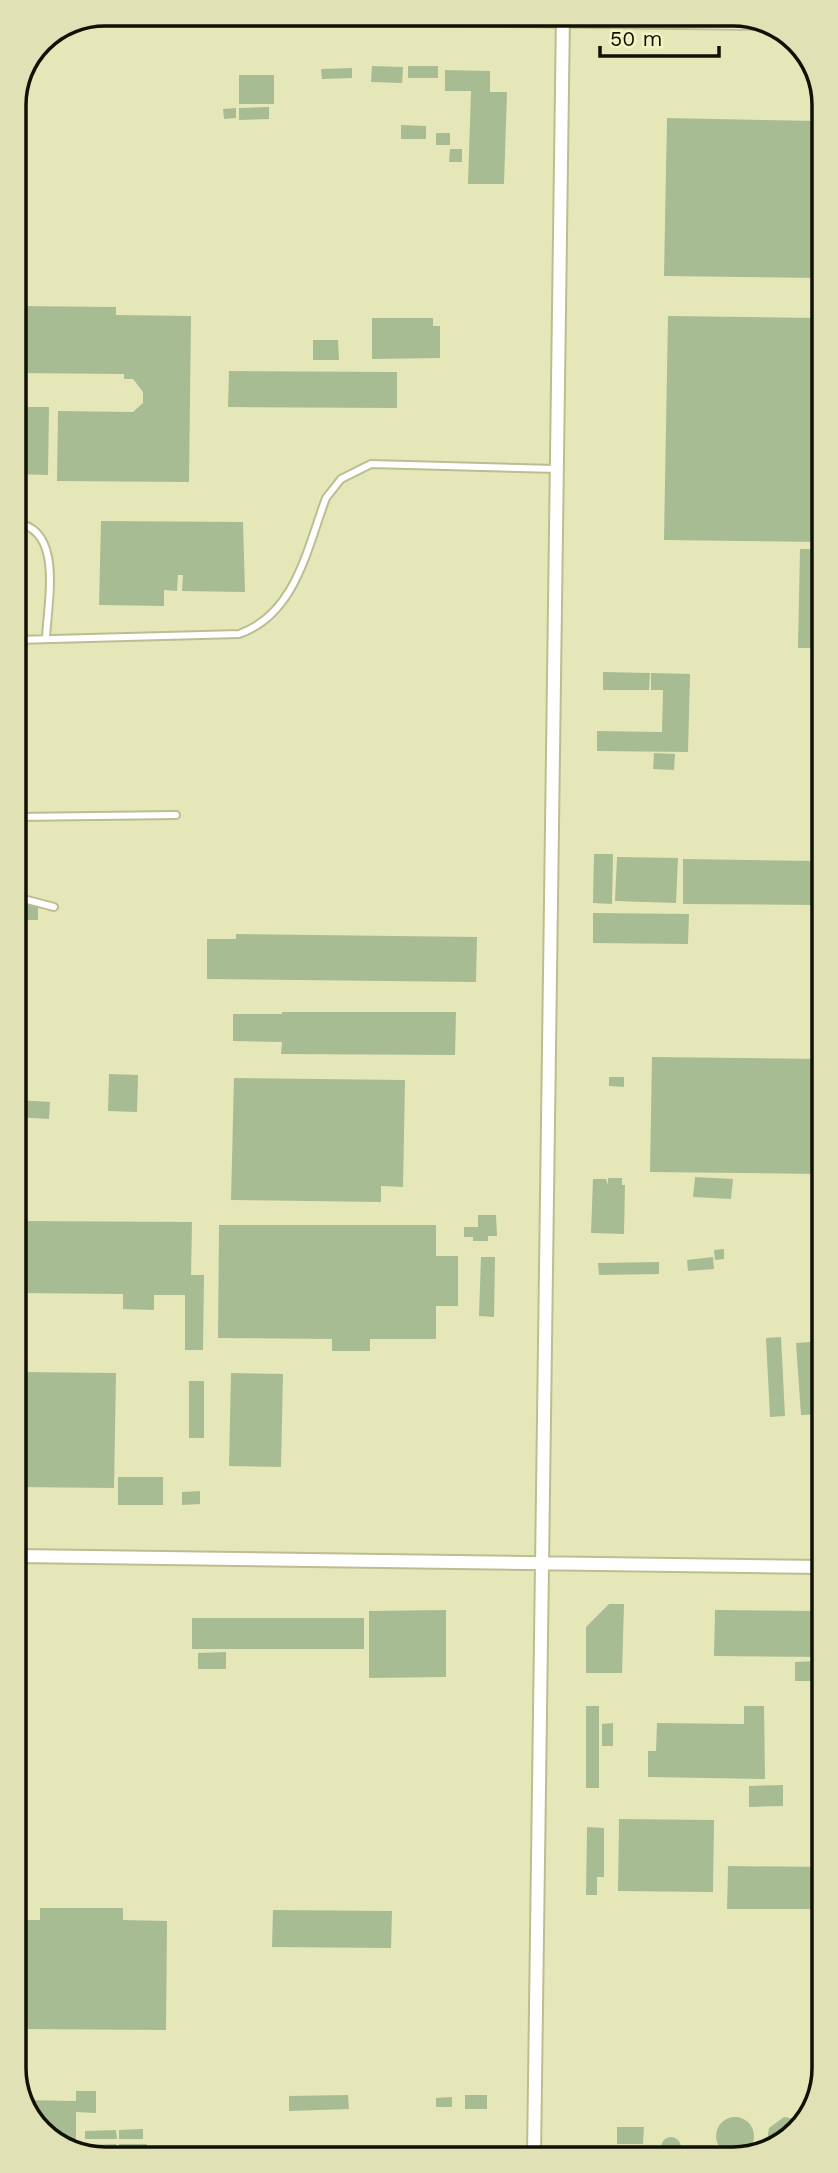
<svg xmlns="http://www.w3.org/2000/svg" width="838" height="2173" font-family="'Work Sans',sans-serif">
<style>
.building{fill:#a7bc92}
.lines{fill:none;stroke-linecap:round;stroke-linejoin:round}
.service-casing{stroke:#bcbd90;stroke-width:10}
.minor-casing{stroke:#bcbd90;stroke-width:16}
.service{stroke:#fff;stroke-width:6}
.minor{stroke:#fff;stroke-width:12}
.rim{fill:none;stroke:#111102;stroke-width:3.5}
</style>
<rect width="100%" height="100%" fill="#e5e7b8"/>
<!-- building -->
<path class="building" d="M 372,66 L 403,67 L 402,83 L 371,82 Z
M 408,66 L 438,66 L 438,78 L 408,78 Z
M 352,68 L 352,78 L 322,79 L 321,69 Z
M 445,70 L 490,71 L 490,92 L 507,92 L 504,184 L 468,184 L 471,91 L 445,91 Z
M 239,75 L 274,75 L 274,104 L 239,104 Z
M 269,107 L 269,119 L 239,120 L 239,108 Z
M 236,108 L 236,118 L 224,119 L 223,109 Z
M 667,118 L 819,121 L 820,278 L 664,276 Z
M 401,125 L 426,126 L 426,139 L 401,139 Z
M 436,133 L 450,133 L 450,145 L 436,145 Z
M 450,149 L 462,149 L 462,162 L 449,162 Z
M 15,306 L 116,307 L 116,315 L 191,316 L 189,482 L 57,481 L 58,411 L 133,412 L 143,403 L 143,392 L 133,379 L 124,379 L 124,374 L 15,373 Z
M 668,316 L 820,318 L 820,542 L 664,540 Z
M 372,318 L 433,318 L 433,326 L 440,326 L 440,358 L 372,359 Z
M 313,340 L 338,340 L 339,360 L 313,360 Z
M 229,371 L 397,372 L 397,408 L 228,407 Z
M 15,407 L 49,407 L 48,475 L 15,474 Z
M 101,521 L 243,522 L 245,592 L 182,591 L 183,575 L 178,575 L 177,591 L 164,590 L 164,606 L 99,605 Z
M 800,549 L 820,549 L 821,648 L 798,648 Z
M 603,672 L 650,673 L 649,690 L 603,690 Z
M 651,673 L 690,674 L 688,752 L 597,751 L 597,731 L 662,732 L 663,690 L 651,690 Z
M 654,753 L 675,754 L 674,770 L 653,769 Z
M 594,854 L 613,854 L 612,904 L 593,903 Z
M 617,857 L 678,858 L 676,903 L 615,901 Z
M 683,859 L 816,861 L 815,905 L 683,904 Z
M 16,905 L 38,905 L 38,920 L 16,920 Z
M 593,913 L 689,914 L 688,944 L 593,943 Z
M 236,934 L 477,937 L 476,982 L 207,979 L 207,939 L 236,939 Z
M 282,1012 L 456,1012 L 455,1055 L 281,1054 L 282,1042 L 233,1041 L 233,1014 L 282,1014 Z
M 652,1057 L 822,1059 L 822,1174 L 650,1172 Z
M 109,1074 L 138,1075 L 137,1112 L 108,1111 Z
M 609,1077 L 624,1077 L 624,1087 L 609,1086 Z
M 234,1078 L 405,1080 L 403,1187 L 381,1186 L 381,1202 L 231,1200 Z
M 16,1100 L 50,1102 L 49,1119 L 16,1117 Z
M 695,1177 L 733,1179 L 731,1199 L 693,1197 Z
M 608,1178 L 622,1178 L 622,1185 L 625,1185 L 624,1234 L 591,1233 L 593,1179 L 606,1179 L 608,1185 Z
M 478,1215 L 496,1215 L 497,1236 L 488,1236 L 488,1241 L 473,1241 L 473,1237 L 464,1237 L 464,1227 L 478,1227 Z
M 17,1221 L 192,1222 L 191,1275 L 204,1275 L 203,1350 L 185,1350 L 185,1295 L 154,1295 L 154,1310 L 123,1309 L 123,1294 L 17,1293 Z
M 219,1225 L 436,1225 L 436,1256 L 458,1256 L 458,1306 L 436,1306 L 436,1339 L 370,1339 L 370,1351 L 332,1351 L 332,1339 L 218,1338 Z
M 724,1249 L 724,1259 L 715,1260 L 714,1250 Z
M 481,1257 L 495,1257 L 494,1317 L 479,1316 Z
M 713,1257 L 714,1269 L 688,1271 L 687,1260 Z
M 659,1262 L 659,1274 L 599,1275 L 598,1263 Z
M 781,1337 L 785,1416 L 770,1417 L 766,1338 Z
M 822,1341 L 822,1414 L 801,1415 L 796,1343 Z
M 17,1372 L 116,1373 L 114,1488 L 17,1487 Z
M 231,1373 L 283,1374 L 281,1467 L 229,1466 Z
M 189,1381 L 204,1381 L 204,1438 L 189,1438 Z
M 118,1477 L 163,1477 L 163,1505 L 118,1505 Z
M 200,1491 L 200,1504 L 182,1505 L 182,1492 Z
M 609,1604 L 624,1604 L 622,1673 L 586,1673 L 586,1627 Z
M 446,1610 L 446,1677 L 369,1678 L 369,1611 Z
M 715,1610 L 823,1611 L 823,1657 L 714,1656 Z
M 192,1618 L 364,1618 L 364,1649 L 192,1649 Z
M 226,1652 L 226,1669 L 198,1669 L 198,1653 Z
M 818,1661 L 819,1681 L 795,1681 L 795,1662 Z
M 586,1706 L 599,1706 L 599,1788 L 586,1788 Z
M 744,1706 L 764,1706 L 765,1779 L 648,1777 L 648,1751 L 656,1751 L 657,1723 L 744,1724 Z
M 613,1723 L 613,1746 L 602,1746 L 602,1724 Z
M 783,1785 L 783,1806 L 749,1807 L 749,1786 Z
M 619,1819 L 714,1820 L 713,1892 L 618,1891 Z
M 587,1827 L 604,1828 L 604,1877 L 597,1877 L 597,1895 L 586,1895 Z
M 728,1866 L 824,1867 L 824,1909 L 727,1909 Z
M 40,1908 L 123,1908 L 123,1920 L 167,1921 L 166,2030 L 19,2029 L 18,1920 L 40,1920 Z
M 273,1910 L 392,1911 L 391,1948 L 272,1947 Z
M 76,2091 L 96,2091 L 96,2113 L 76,2112 L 76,2150 L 49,2140 L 21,2100 L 76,2101 Z
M 348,2095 L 349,2109 L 289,2111 L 289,2096 Z
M 465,2095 L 487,2095 L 487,2109 L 465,2109 Z
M 452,2097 L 452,2107 L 436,2107 L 436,2098 Z
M716 2136a19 19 0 1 1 38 0a19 19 0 1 1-38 0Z
M 784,2117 L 796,2119 L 802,2125 L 770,2148 L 767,2141 L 769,2128 Z
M 617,2127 L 644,2127 L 643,2144 L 617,2144 Z
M 143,2129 L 143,2139 L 119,2139 L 119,2130 Z
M 116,2130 L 117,2139 L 85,2139 L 85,2131 Z
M661 2147a10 10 0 1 1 20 0a10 10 0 1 1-20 0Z
M 116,2144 L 116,2153 L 87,2154 L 87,2145 Z
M 119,2144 L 147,2144 L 147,2153 L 119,2153 Z
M 466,2151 L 484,2151 L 484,2156 L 466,2156 Z
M 309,2154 L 309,2157 L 262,2158 L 262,2155 Z"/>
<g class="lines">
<defs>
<path id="service" d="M 96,18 L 770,26
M 15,523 C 65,528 47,604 46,639
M 15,640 L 239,634 C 296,614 307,548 326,498 L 341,479 L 371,464 L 557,469
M 16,817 L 176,815
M 16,897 L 54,907"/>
<path id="minor" d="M 17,1556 L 823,1567
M 534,2156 L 563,14"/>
</defs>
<!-- service casing -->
<use href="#service" class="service-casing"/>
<!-- minor casing -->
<use href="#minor" class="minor-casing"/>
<!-- service -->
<use href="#service" class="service"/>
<!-- minor -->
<use href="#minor" class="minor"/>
</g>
<!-- crop -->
<path d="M0 0H838V2173H0ZM105 26H733A79 79 0 0 1 812 105V2068A79 79 0 0 1 733 2147H105A79 79 0 0 1 26 2068V105A79 79 0 0 1 105 26Z" fill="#e0e2b5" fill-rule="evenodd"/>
<path class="rim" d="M105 26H733A79 79 0 0 1 812 105V2068A79 79 0 0 1 733 2147H105A79 79 0 0 1 26 2068V105A79 79 0 0 1 105 26Z"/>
<!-- scale -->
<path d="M600 46v10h119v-10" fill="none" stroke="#111102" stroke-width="3.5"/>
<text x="610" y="46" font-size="21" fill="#111102" stroke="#f2f4c5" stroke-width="5" paint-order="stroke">50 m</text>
</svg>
